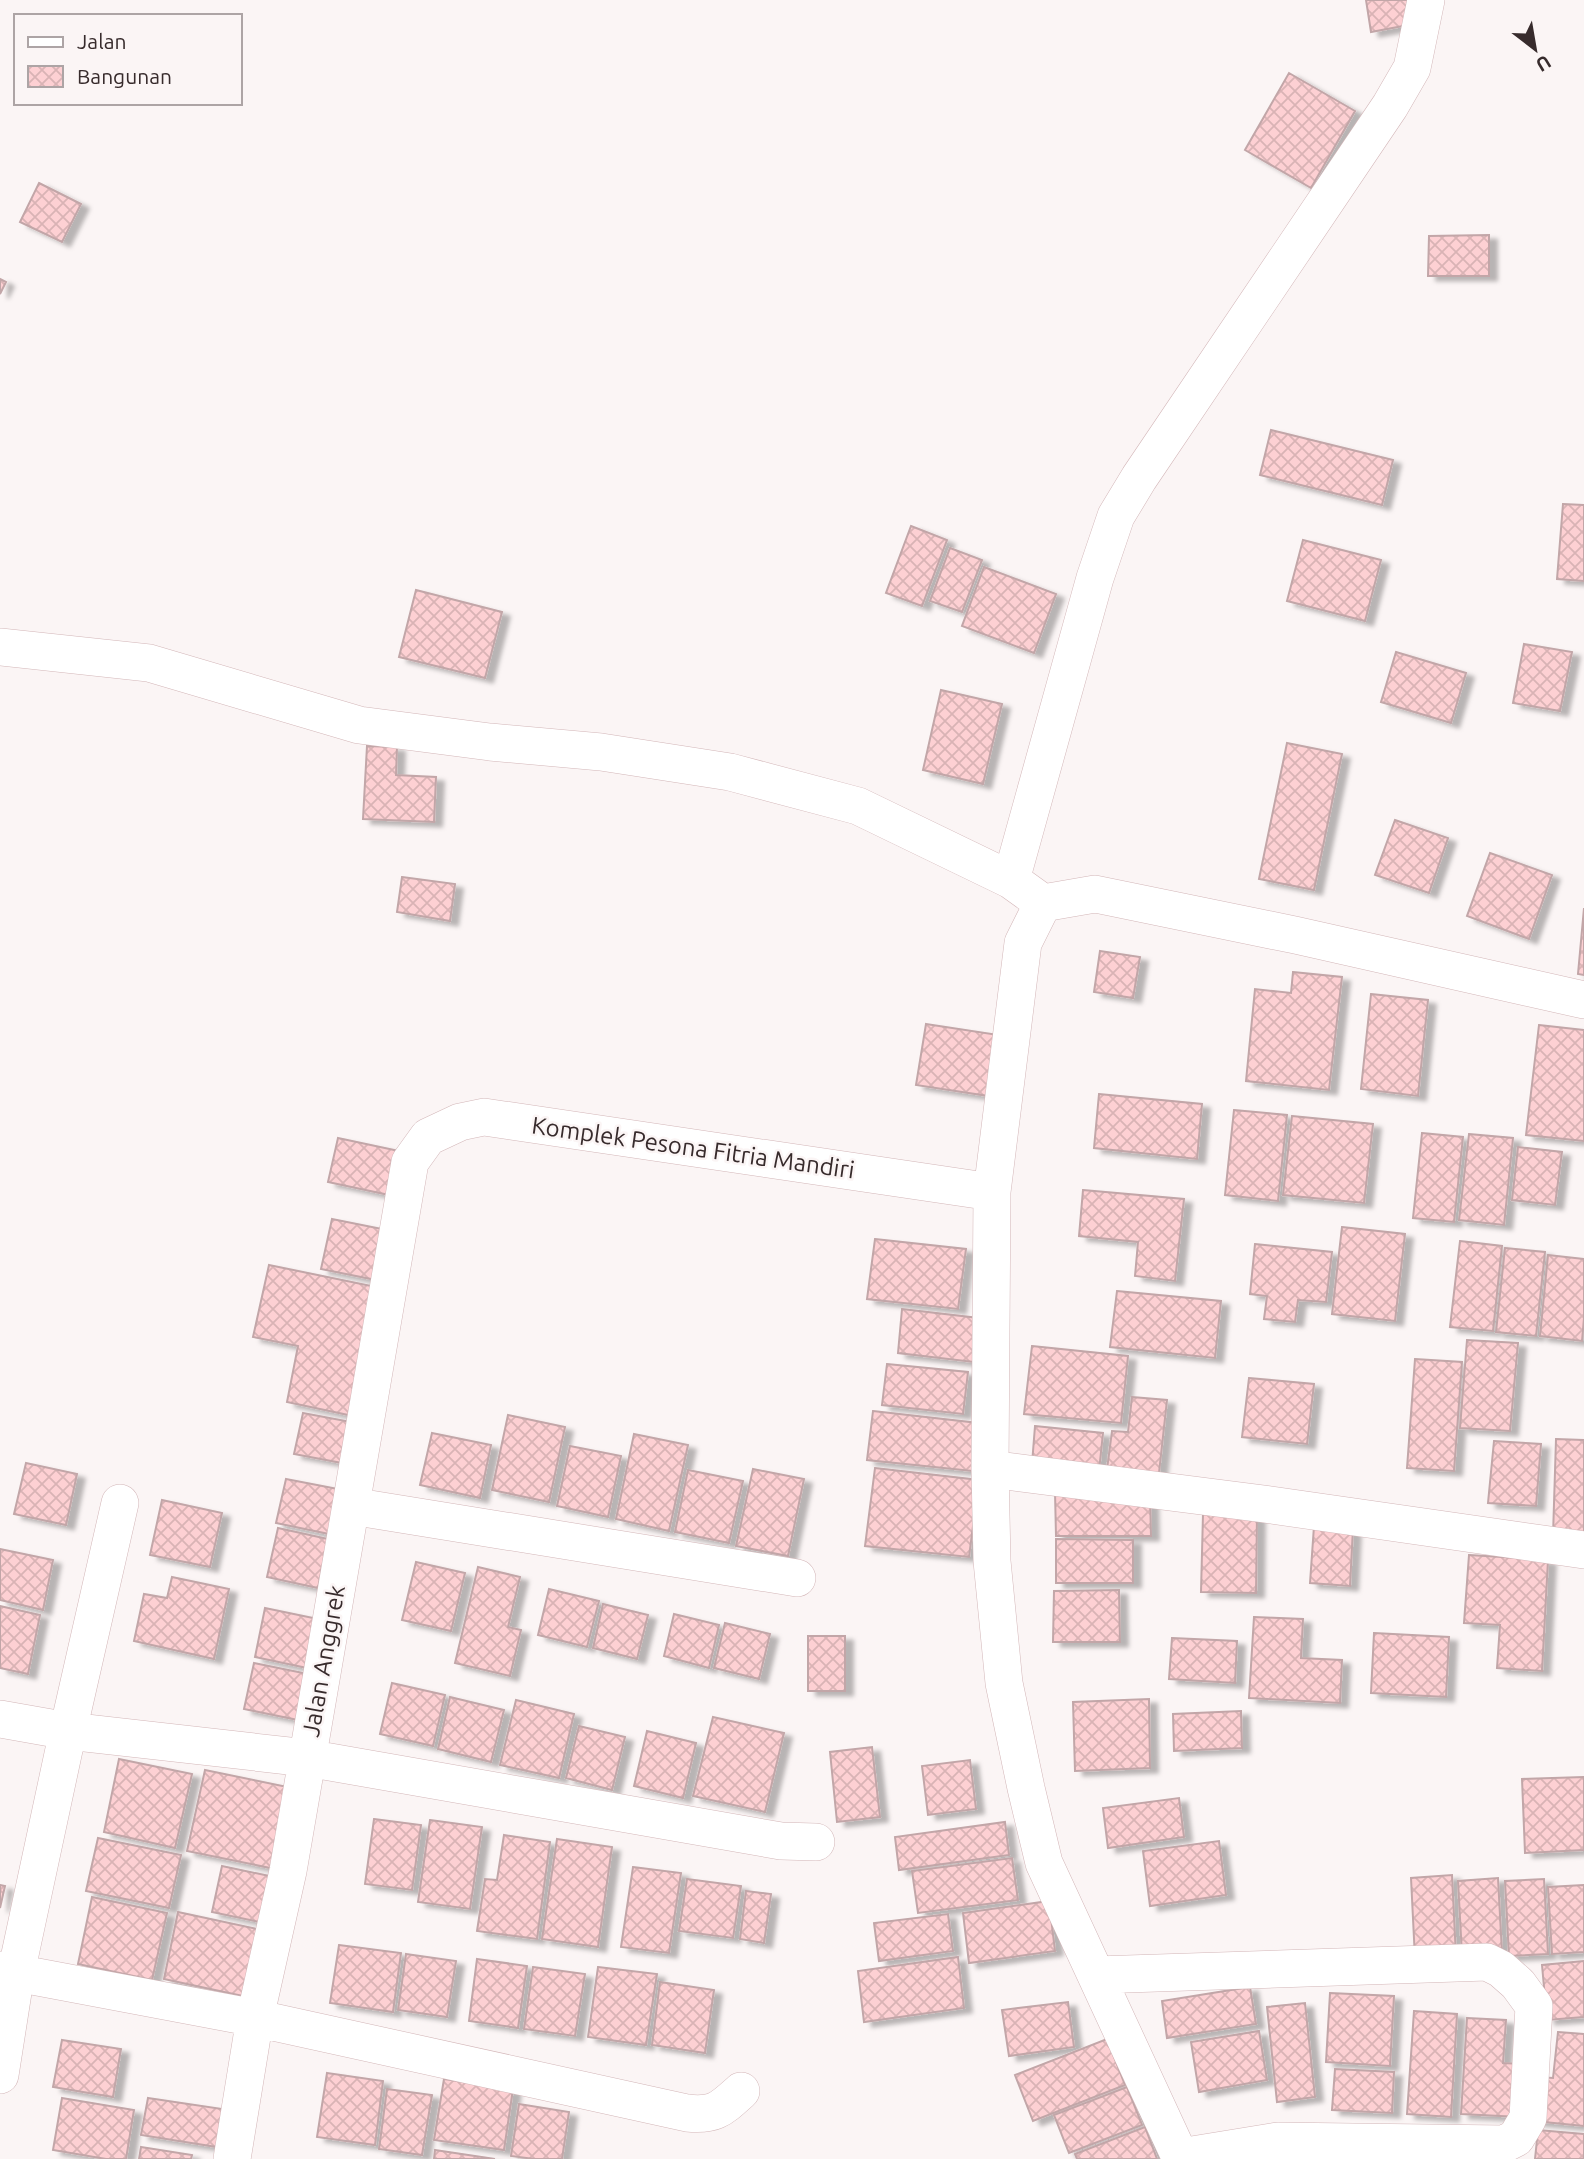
<svg xmlns="http://www.w3.org/2000/svg" width="1584" height="2159" font-family="Ubuntu,sans-serif">
<style>
.building{fill:url(#building-cross-hatch);stroke:#c2a6a8;stroke-width:2;filter:url(#shadow)}
.lines{fill:none;stroke-linecap:round;stroke-linejoin:round}
.minor-casing{stroke:#d3b6b8;stroke-width:38}
.minor{stroke:#fff;stroke-width:37}
.labels{text-anchor:middle;stroke-width:5;stroke-linejoin:round;paint-order:stroke}
.street-label{font-size:24px;fill:#372b2c;stroke:#fbf5f5}
</style>
<defs>
<pattern id="building-cross-hatch" width="8" height="8" patternUnits="userSpaceOnUse" patternTransform="scale(1.75)"><rect width="8" height="8" fill="#fdd0d3"/><path d="M0 0l8 8M0 8l8-8" fill="none" stroke="#d9b3b5"/></pattern>
<filter id="shadow"><feDropShadow dx="8" dy="4.5" stdDeviation="2" flood-color="#0004"/></filter>
</defs>
<rect width="100%" height="100%" fill="#fbf5f5"/>
<!-- building -->
<path class="building" d="M 1366,0 L 1414,0 L 1419,23 L 1371,32 Z
M 1289,73 L 1355,111 L 1311,188 L 1245,150 Z
M 39,183 L 81,204 L 62,242 L 20,222 Z
M 1489,235 L 1489,276 L 1428,276 L 1429,236 Z
M 0,279 L 6,282 L 0,294 Z
M 1271,430 L 1393,460 L 1382,505 L 1260,475 Z
M 1563,504 L 1584,505 L 1584,581 L 1557,579 Z
M 911,526 L 947,540 L 922,606 L 886,593 Z
M 1303,540 L 1381,560 L 1365,621 L 1287,601 Z
M 950,548 L 982,560 L 962,612 L 930,601 Z
M 984,567 L 1056,594 L 1034,653 L 962,626 Z
M 416,590 L 502,612 L 485,678 L 399,657 Z
M 1524,644 L 1572,652 L 1560,711 L 1513,703 Z
M 1396,652 L 1466,673 L 1451,723 L 1381,702 Z
M 941,690 L 1002,704 L 983,784 L 923,770 Z
M 1287,743 L 1342,754 L 1314,890 L 1259,879 Z
M 367,746 L 397,747 L 396,775 L 436,777 L 434,822 L 363,819 Z
M 1395,820 L 1448,838 L 1429,893 L 1375,875 Z
M 1490,853 L 1552,875 L 1529,939 L 1467,916 Z
M 402,877 L 455,884 L 450,921 L 397,912 Z
M 1584,908 L 1584,975 L 1578,974 Z
M 1100,951 L 1140,957 L 1133,998 L 1094,992 Z
M 1293,972 L 1342,977 L 1329,1090 L 1246,1081 L 1255,989 L 1291,993 Z
M 1371,994 L 1428,1000 L 1418,1096 L 1361,1089 Z
M 926,1024 L 1005,1036 L 995,1097 L 916,1085 Z
M 1539,1025 L 1584,1030 L 1584,1141 L 1526,1135 Z
M 1099,1094 L 1202,1104 L 1197,1159 L 1094,1148 Z
M 1234,1110 L 1287,1115 L 1278,1201 L 1225,1195 Z
M 1292,1116 L 1373,1124 L 1364,1203 L 1283,1195 Z
M 1422,1133 L 1463,1137 L 1454,1222 L 1413,1218 Z
M 1469,1134 L 1513,1138 L 1504,1225 L 1459,1220 Z
M 338,1138 L 399,1151 L 389,1195 L 328,1182 Z
M 1518,1147 L 1562,1152 L 1555,1205 L 1512,1200 Z
M 1083,1190 L 1184,1199 L 1175,1281 L 1135,1276 L 1138,1242 L 1079,1236 Z
M 332,1219 L 392,1231 L 381,1281 L 321,1269 Z
M 1342,1227 L 1405,1234 L 1395,1321 L 1332,1314 Z
M 875,1239 L 966,1249 L 958,1309 L 867,1299 Z
M 1460,1241 L 1502,1246 L 1493,1331 L 1450,1327 Z
M 1255,1244 L 1332,1252 L 1326,1302 L 1298,1300 L 1295,1322 L 1264,1319 L 1267,1296 L 1250,1294 Z
M 1505,1248 L 1545,1252 L 1536,1336 L 1496,1332 Z
M 1548,1255 L 1584,1259 L 1584,1318 L 1582,1341 L 1540,1336 Z
M 269,1265 L 381,1288 L 353,1416 L 287,1402 L 298,1346 L 253,1337 Z
M 1117,1291 L 1221,1301 L 1215,1358 L 1110,1347 Z
M 902,1309 L 987,1319 L 982,1363 L 898,1353 Z
M 1467,1340 L 1518,1343 L 1510,1431 L 1460,1428 Z
M 1032,1346 L 1128,1356 L 1121,1423 L 1024,1414 Z
M 1415,1359 L 1462,1362 L 1454,1471 L 1407,1468 Z
M 887,1364 L 968,1372 L 963,1414 L 882,1405 Z
M 1249,1378 L 1314,1384 L 1307,1444 L 1242,1437 Z
M 1132,1397 L 1167,1400 L 1158,1482 L 1106,1477 L 1112,1431 L 1128,1432 Z
M 873,1411 L 987,1424 L 982,1472 L 867,1460 Z
M 303,1413 L 351,1422 L 342,1463 L 294,1454 Z
M 508,1415 L 565,1427 L 549,1502 L 492,1490 Z
M 1035,1426 L 1103,1433 L 1099,1471 L 1032,1464 Z
M 432,1433 L 491,1445 L 480,1498 L 420,1485 Z
M 634,1434 L 688,1445 L 669,1531 L 616,1519 Z
M 1556,1439 L 1584,1440 L 1584,1536 L 1553,1536 Z
M 1494,1441 L 1541,1444 L 1536,1506 L 1488,1503 Z
M 570,1446 L 621,1456 L 608,1517 L 557,1506 Z
M 26,1463 L 77,1474 L 66,1525 L 14,1514 Z
M 875,1468 L 979,1480 L 969,1557 L 865,1546 Z
M 753,1469 L 804,1479 L 788,1556 L 736,1546 Z
M 688,1470 L 743,1481 L 729,1543 L 675,1532 Z
M 286,1479 L 338,1489 L 329,1534 L 276,1523 Z
M 1055,1492 L 1150,1493 L 1151,1536 L 1056,1536 Z
M 162,1500 L 222,1513 L 210,1567 L 150,1555 Z
M 1203,1514 L 1257,1515 L 1256,1593 L 1201,1592 Z
M 1314,1526 L 1353,1528 L 1350,1586 L 1310,1583 Z
M 278,1528 L 328,1539 L 318,1588 L 267,1577 Z
M 1056,1539 L 1133,1540 L 1133,1583 L 1056,1583 Z
M 0,1549 L 53,1560 L 43,1610 L 0,1600 Z
M 1469,1555 L 1548,1560 L 1542,1671 L 1497,1668 L 1500,1625 L 1464,1623 Z
M 416,1562 L 465,1573 L 451,1631 L 402,1620 Z
M 478,1567 L 520,1577 L 508,1627 L 521,1630 L 510,1676 L 455,1663 Z
M 172,1577 L 229,1589 L 214,1659 L 134,1641 L 144,1594 L 167,1598 Z
M 549,1589 L 599,1601 L 587,1647 L 538,1635 Z
M 1119,1590 L 1120,1642 L 1053,1642 L 1054,1591 Z
M 603,1604 L 648,1615 L 637,1659 L 593,1648 Z
M 0,1606 L 40,1615 L 28,1674 L 0,1668 Z
M 265,1608 L 318,1619 L 307,1668 L 255,1657 Z
M 674,1614 L 719,1625 L 709,1668 L 664,1656 Z
M 1254,1617 L 1303,1619 L 1301,1658 L 1342,1660 L 1340,1703 L 1249,1698 Z
M 725,1623 L 770,1634 L 759,1679 L 714,1668 Z
M 1374,1633 L 1449,1637 L 1446,1697 L 1371,1693 Z
M 808,1636 L 845,1636 L 845,1691 L 808,1691 Z
M 1172,1638 L 1237,1641 L 1235,1683 L 1169,1679 Z
M 254,1663 L 308,1674 L 298,1720 L 244,1709 Z
M 392,1683 L 445,1695 L 433,1746 L 380,1734 Z
M 450,1697 L 504,1710 L 491,1762 L 438,1749 Z
M 1149,1699 L 1150,1768 L 1075,1771 L 1073,1702 Z
M 516,1700 L 574,1714 L 559,1778 L 500,1765 Z
M 1241,1711 L 1242,1748 L 1174,1751 L 1173,1714 Z
M 713,1717 L 784,1733 L 765,1812 L 693,1796 Z
M 579,1726 L 625,1737 L 612,1790 L 566,1778 Z
M 647,1731 L 696,1743 L 683,1798 L 634,1786 Z
M 872,1747 L 880,1817 L 837,1822 L 830,1752 Z
M 119,1759 L 192,1774 L 175,1848 L 104,1832 Z
M 970,1760 L 976,1809 L 928,1815 L 922,1766 Z
M 205,1770 L 297,1789 L 280,1870 L 187,1851 Z
M 1584,1777 L 1584,1850 L 1525,1853 L 1522,1779 Z
M 1179,1798 L 1184,1837 L 1108,1848 L 1103,1808 Z
M 374,1819 L 421,1825 L 412,1890 L 365,1884 Z
M 430,1820 L 482,1827 L 470,1909 L 418,1902 Z
M 1005,1822 L 1009,1855 L 899,1870 L 895,1837 Z
M 504,1835 L 550,1842 L 537,1939 L 477,1931 L 485,1879 L 497,1880 Z
M 98,1838 L 181,1855 L 169,1908 L 86,1891 Z
M 557,1839 L 612,1847 L 598,1947 L 542,1939 Z
M 1219,1841 L 1226,1895 L 1150,1906 L 1143,1851 Z
M 1012,1858 L 1018,1900 L 918,1913 L 912,1871 Z
M 222,1866 L 279,1878 L 269,1924 L 212,1912 Z
M 633,1867 L 681,1873 L 669,1953 L 621,1947 Z
M 1452,1875 L 1456,1957 L 1415,1959 L 1411,1878 Z
M 1498,1878 L 1502,1953 L 1462,1955 L 1458,1881 Z
M 687,1879 L 741,1886 L 733,1938 L 679,1931 Z
M 1544,1879 L 1548,1954 L 1509,1956 L 1505,1881 Z
M 0,1885 L 5,1886 L 0,1908 Z
M 1584,1885 L 1584,1952 L 1552,1954 L 1548,1887 Z
M 746,1891 L 771,1894 L 764,1943 L 740,1939 Z
M 92,1897 L 167,1913 L 152,1980 L 78,1964 Z
M 1049,1901 L 1055,1951 L 969,1963 L 963,1913 Z
M 178,1912 L 266,1931 L 252,1998 L 164,1979 Z
M 948,1914 L 953,1951 L 879,1961 L 874,1923 Z
M 339,1945 L 401,1953 L 393,2012 L 330,2003 Z
M 406,1954 L 456,1961 L 447,2017 L 398,2010 Z
M 958,1957 L 964,2008 L 864,2022 L 858,1971 Z
M 477,1959 L 527,1966 L 518,2028 L 469,2021 Z
M 1584,1961 L 1584,2017 L 1547,2020 L 1542,1965 Z
M 533,1967 L 585,1974 L 575,2036 L 524,2029 Z
M 598,1967 L 657,1974 L 646,2045 L 588,2037 Z
M 660,1982 L 714,1990 L 705,2053 L 652,2045 Z
M 1250,1987 L 1256,2024 L 1167,2038 L 1162,2001 Z
M 1330,1993 L 1394,1996 L 1390,2066 L 1326,2062 Z
M 1068,2002 L 1074,2047 L 1009,2056 L 1002,2010 Z
M 1305,2003 L 1315,2097 L 1277,2102 L 1267,2007 Z
M 1414,2011 L 1457,2014 L 1451,2117 L 1407,2114 Z
M 1467,2018 L 1506,2020 L 1503,2063 L 1523,2064 L 1520,2117 L 1461,2114 Z
M 1259,2031 L 1267,2080 L 1199,2092 L 1191,2042 Z
M 1558,2032 L 1584,2034 L 1584,2126 L 1534,2121 L 1538,2077 L 1553,2078 Z
M 1107,2039 L 1125,2085 L 1033,2121 L 1015,2075 Z
M 62,2040 L 121,2049 L 113,2097 L 53,2087 Z
M 1335,2069 L 1394,2072 L 1392,2113 L 1332,2110 Z
M 327,2073 L 383,2081 L 375,2145 L 317,2137 Z
M 444,2079 L 513,2089 L 504,2150 L 434,2140 Z
M 1127,2087 L 1142,2125 L 1069,2153 L 1054,2115 Z
M 387,2089 L 432,2095 L 422,2155 L 379,2149 Z
M 62,2098 L 134,2110 L 126,2159 L 106,2159 L 53,2150 Z
M 148,2098 L 229,2110 L 223,2148 L 141,2135 Z
M 519,2104 L 569,2112 L 562,2159 L 534,2159 L 511,2156 Z
M 1145,2127 L 1157,2159 L 1077,2159 L 1075,2154 Z
M 1538,2130 L 1584,2134 L 1584,2159 L 1535,2159 Z
M 141,2147 L 192,2155 L 191,2159 L 139,2159 Z
M 435,2150 L 495,2159 L 434,2159 Z"/>
<g class="lines">
<defs>
<path id="minor" d="M 0,647 L 149,663 L 359,725 L 490,742 L 601,752 L 730,772 L 858,806 L 1011,880 L 1043,903
M 1011,880 L 1095,578 L 1116,516 L 1139,478 L 1390,106 L 1412,68 L 1426,0
M 990,1469 L 1264,1504 L 1584,1550
M 351,1506 L 797,1578
M 0,1719 L 68,1731 L 120,1503
M 0,1970 L 255,2018 L 687,2113 C 715,2116 721,2109 741,2091
M 1096,1975 L 1487,1962 L 1501,1969 L 1518,1984 L 1534,2006 L 1528,2118 L 1516,2138 L 1504,2144 L 1278,2141 L 1180,2157
M 0,2075 L 16,1973 L 68,1731 L 307,1758 L 781,1841 L 816,1842
M 232,2159 L 255,2018 L 288,1871 L 410,1162 L 428,1137 L 460,1122 L 484,1117 L 992,1192
M 1181,2159 L 1044,1863 L 1026,1788 L 1004,1683 L 992,1561 L 990,1469 L 992,1192 L 1023,943 L 1043,903 L 1095,894 L 1295,935 L 1584,1000"/>
</defs>
<!-- minor casing -->
<use href="#minor" class="minor-casing"/>
<!-- minor -->
<use href="#minor" class="minor"/>
</g>
<g class="labels">
<!-- street labels -->
<g class="street-label">
<text transform="translate(693 1148) rotate(8)" y="8">Komplek Pesona Fitria Mandiri</text>
<text transform="translate(324 1661) rotate(-80)" y="8">Jalan Anggrek</text>
</g>
</g>
<!-- legend -->
<rect x="14" y="14" width="228" height="91" fill="#fbf5f5" stroke="#ada4a5" stroke-width="2"/>
<rect x="28" y="37" width="35" height="10" fill="#ffffff" stroke="#ada4a5" stroke-width="2"/>
<text x="77" y="49" font-size="21" fill="#372b2c">Jalan</text>
<rect x="28" y="66" width="35" height="21" fill="url(#building-cross-hatch)" stroke="#ada4a5" stroke-width="2"/>
<text x="77" y="84" font-size="21" fill="#372b2c">Bangunan</text>
<!-- north arrow -->
<g transform="translate(1535 49) rotate(149)" stroke="#fbf5f5" stroke-width="5" paint-order="stroke">
<path d="M0-5L12 26L0 18L-12 26Z" fill="#372b2c"/>
<text y="-10" font-size="19" font-weight="bold" text-anchor="middle" fill="#372b2c">U</text>
</g>
</svg>
